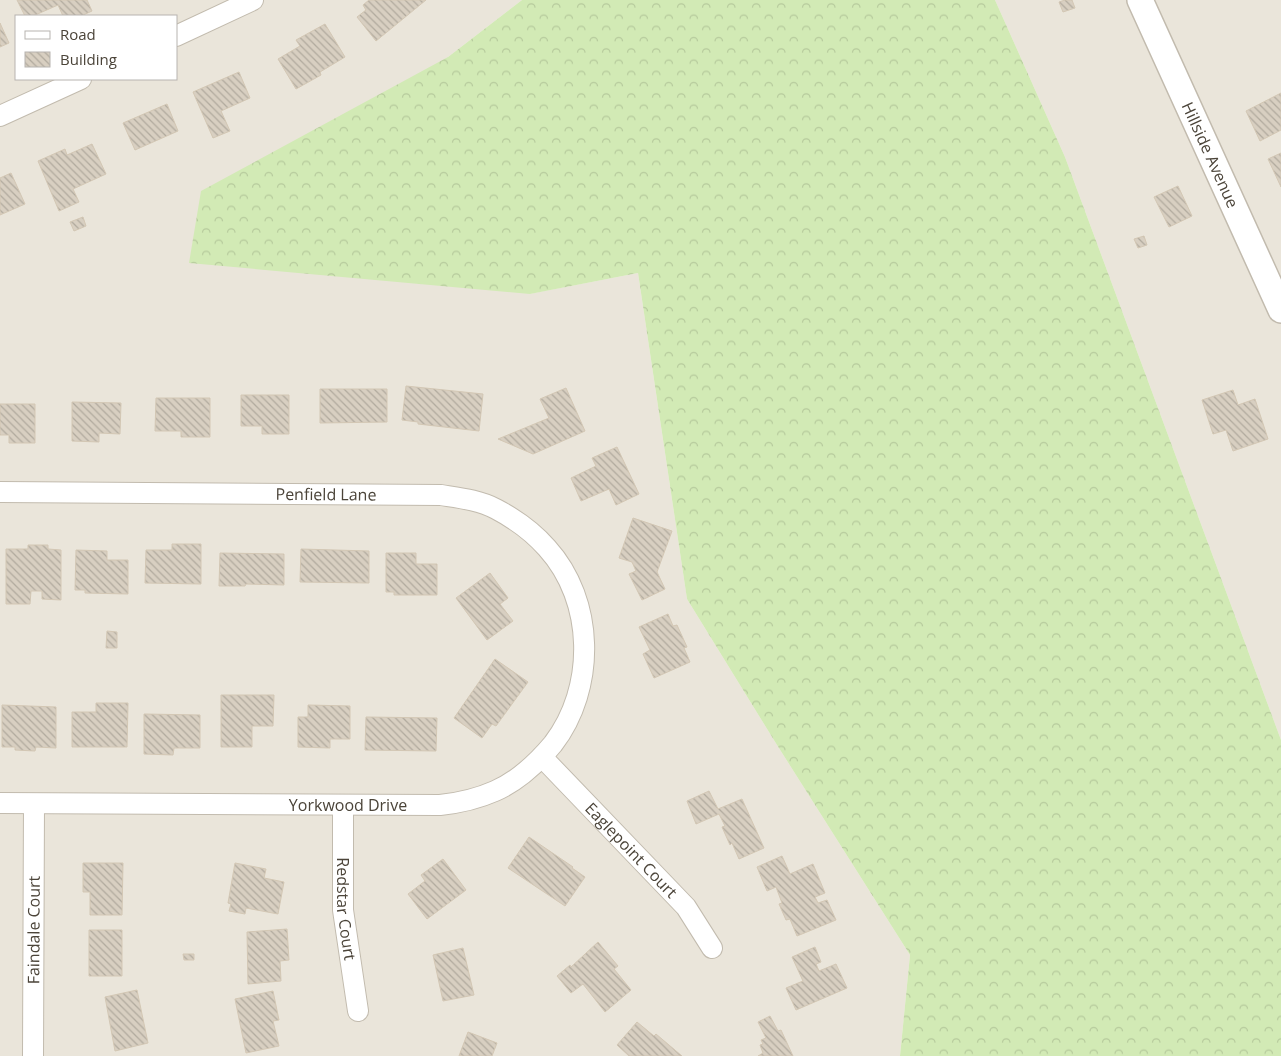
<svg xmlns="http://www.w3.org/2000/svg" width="1281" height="1056" font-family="'Open Sans',sans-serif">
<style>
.residential{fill:#eae5da;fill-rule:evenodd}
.forest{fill:url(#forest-crowns)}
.building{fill:url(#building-back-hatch);stroke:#d3c7b4}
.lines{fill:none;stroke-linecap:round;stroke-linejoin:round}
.minor-casing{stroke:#c2bbae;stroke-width:22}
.tertiary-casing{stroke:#c2bbae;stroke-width:28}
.minor{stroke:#fff;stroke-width:20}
.tertiary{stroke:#fff;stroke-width:25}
.labels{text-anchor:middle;stroke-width:4.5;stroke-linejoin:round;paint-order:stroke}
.street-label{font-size:16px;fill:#4b4439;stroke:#fff}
</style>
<defs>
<pattern id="forest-crowns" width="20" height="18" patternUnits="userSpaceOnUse" patternTransform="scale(1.25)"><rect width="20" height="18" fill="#d2eab5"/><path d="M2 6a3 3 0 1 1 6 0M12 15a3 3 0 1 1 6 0" fill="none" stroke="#b6ca9c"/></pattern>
<pattern id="building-back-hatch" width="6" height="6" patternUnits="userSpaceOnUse" patternTransform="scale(1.25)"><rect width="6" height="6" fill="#d8cfc1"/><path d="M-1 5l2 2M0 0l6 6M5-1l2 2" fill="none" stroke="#b1aa9e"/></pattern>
</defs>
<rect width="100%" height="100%" fill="#f6f3ec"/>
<!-- residential -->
<path class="residential" d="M 0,0 L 522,0 L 448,57 L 529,294 L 638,273 L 687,599 L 777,745 L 910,955 L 900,1056 L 0,1056 ZM 16,16 L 176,16 L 176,79 L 16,79 Z
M 995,0 L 1281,0 L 1281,740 L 1065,157 Z"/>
<!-- forest -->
<path class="forest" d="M 522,0 L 995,0 L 1065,157 L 1281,740 L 1281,1056 L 900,1056 L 910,955 L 777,745 L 687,599 L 638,273 L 530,294 L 189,263 L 201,191 L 448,57 Z"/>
<!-- building -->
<path class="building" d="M 17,0 L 87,0 L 92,11 L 81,16 L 63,16 L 58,5 L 33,16 L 25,16 Z
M 369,0 L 426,0 L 376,41 L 357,17 L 366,10 L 363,5 Z
M 1065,0 L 1072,0 L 1075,8 L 1063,12 L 1059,2 Z
M 0,23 L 9,43 L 0,47 Z
M 325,24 L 345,57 L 320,72 L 321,75 L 296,89 L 278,59 L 300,46 L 296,40 Z
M 239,72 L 250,98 L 221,111 L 230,131 L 213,138 L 193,92 Z
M 1281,93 L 1281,130 L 1260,141 L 1246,111 Z
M 167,104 L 178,131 L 135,150 L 123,123 Z
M 92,144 L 106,174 L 73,189 L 79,202 L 59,211 L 38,161 L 65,149 L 67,155 Z
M 1281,153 L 1281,187 L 1268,159 Z
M 11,173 L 25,204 L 0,215 L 0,178 Z
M 1178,186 L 1192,216 L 1169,227 L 1154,197 Z
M 83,217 L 86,226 L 74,231 L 70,222 Z
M 1144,236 L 1147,245 L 1138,248 L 1134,239 Z
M 406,386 L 483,394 L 479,431 L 418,424 L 418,422 L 402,420 Z
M 566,388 L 585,431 L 533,454 L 498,439 L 549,418 L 540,399 Z
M 320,389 L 387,389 L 387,422 L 320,423 Z
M 1233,390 L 1238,405 L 1255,399 L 1268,439 L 1233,451 L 1226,430 L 1213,434 L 1202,400 Z
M 241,395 L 289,395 L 289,434 L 262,434 L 262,426 L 241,426 Z
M 156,398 L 210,398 L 210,437 L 181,437 L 181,431 L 155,431 Z
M 72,402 L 121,403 L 120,434 L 99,433 L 99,442 L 72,441 Z
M 0,404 L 35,404 L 35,443 L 9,443 L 9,435 L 0,435 Z
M 617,447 L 639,494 L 616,505 L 609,489 L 581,501 L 571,478 L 596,466 L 592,458 Z
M 633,518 L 672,531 L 657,572 L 665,589 L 642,600 L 629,574 L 636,571 L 632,562 L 619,558 Z
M 172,544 L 201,544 L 201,584 L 145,583 L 146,550 L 172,550 Z
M 28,545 L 48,545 L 48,549 L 61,550 L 61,600 L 42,599 L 42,591 L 31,591 L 30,604 L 6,604 L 6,549 L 28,549 Z
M 301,549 L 369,551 L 369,583 L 300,582 Z
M 76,550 L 107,551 L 107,560 L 128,560 L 128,594 L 85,593 L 85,590 L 75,590 Z
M 220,553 L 284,554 L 284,585 L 246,584 L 245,586 L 219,586 Z
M 386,553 L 416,553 L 416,564 L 437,564 L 437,595 L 394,595 L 394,592 L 386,592 Z
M 490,573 L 508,598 L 500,604 L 513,621 L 487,640 L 456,598 Z
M 668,614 L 673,626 L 677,625 L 687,647 L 684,648 L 690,662 L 654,678 L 643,654 L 650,650 L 639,627 Z
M 107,631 L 117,632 L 117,648 L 106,648 Z
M 495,659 L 528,682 L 496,726 L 492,724 L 482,738 L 454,718 Z
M 221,695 L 274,695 L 273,726 L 252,726 L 252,747 L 221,747 Z
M 96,703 L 128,703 L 127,747 L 72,747 L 72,712 L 96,712 Z
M 2,705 L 56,707 L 56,748 L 36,747 L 35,751 L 15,750 L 15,747 L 2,747 Z
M 308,705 L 350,706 L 350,739 L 330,739 L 330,748 L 298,747 L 298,717 L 308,717 Z
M 144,714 L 200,715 L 200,748 L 174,748 L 173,755 L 144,754 Z
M 366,717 L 437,718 L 436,751 L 365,750 Z
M 709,791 L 718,809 L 742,799 L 764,848 L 739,859 L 732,843 L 730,845 L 722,827 L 725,826 L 719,814 L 696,824 L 687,801 Z
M 529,837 L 573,867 L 572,868 L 585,877 L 565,906 L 508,868 Z
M 782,856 L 790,874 L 813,864 L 825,893 L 815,897 L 818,903 L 827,900 L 836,920 L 797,936 L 790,919 L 786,920 L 779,904 L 782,903 L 776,887 L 767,891 L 757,867 Z
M 443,859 L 466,890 L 427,919 L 408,894 L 425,881 L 421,875 Z
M 83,863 L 123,863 L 122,915 L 90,915 L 90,892 L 83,892 Z
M 235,863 L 266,869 L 264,878 L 284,882 L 278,914 L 246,908 L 245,914 L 229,911 L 231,904 L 228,903 Z
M 287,929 L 289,960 L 280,961 L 281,981 L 248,984 L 247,932 Z
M 89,930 L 122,930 L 122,976 L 89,976 Z
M 598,942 L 618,966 L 614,969 L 631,990 L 605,1012 L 583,984 L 571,993 L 557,976 L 570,965 L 571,967 Z
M 815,947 L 821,962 L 816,964 L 819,971 L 836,964 L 847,988 L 796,1010 L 786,988 L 803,981 L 792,957 Z
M 463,948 L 474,995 L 443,1001 L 433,955 Z
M 183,954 L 194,954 L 194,960 L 184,960 Z
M 137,990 L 148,1043 L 115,1051 L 105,997 Z
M 273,991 L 279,1020 L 273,1021 L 279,1046 L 246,1053 L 235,999 Z
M 770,1016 L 778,1031 L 781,1030 L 793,1056 L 758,1056 L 763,1053 L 760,1045 L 763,1044 L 761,1040 L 766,1038 L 758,1022 Z
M 637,1022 L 654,1036 L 656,1034 L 682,1056 L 629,1056 L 617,1045 Z
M 468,1032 L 497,1043 L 492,1056 L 459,1056 Z"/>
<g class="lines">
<defs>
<g id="minor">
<path d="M 176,36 L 253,0"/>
<path d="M 0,116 L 81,79"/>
<path id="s1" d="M 0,492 L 441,495 C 460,498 479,500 496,509 C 515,519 533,532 547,548 C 595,601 596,688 553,744 C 537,763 518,781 495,791 C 477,799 459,803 440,805 L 0,803"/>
<path id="s2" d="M 542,757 L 686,907 L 712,948"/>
<path id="s3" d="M 343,805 L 343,910 L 358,1011"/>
<path id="s4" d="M 33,1056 L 34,804"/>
</g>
<g id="tertiary">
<path id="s5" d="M 1140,0 L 1281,310"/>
</g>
</defs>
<!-- minor casing -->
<use href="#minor" class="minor-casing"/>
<!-- tertiary casing -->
<use href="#tertiary" class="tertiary-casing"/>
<!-- minor -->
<use href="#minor" class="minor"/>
<!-- tertiary -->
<use href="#tertiary" class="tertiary"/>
</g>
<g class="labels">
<!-- street labels -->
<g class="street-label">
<text dy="6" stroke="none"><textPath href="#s5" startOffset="170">Hillside Avenue</textPath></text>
<text dy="6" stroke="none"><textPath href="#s1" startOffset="326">Penfield Lane</textPath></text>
<text x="348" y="811">Yorkwood Drive</text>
<text dy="6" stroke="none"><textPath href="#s2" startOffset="129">Eaglepoint Court</textPath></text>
<text dy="6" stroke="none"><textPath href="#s3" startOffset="104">Redstar Court</textPath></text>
<text dy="6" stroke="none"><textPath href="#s4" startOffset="126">Faindale Court</textPath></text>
</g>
</g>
<!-- legend -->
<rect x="15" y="15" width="162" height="65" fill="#ffffff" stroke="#b7b4b0"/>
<rect x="25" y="31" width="25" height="8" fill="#ffffff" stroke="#b7b4b0"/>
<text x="60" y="40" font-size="15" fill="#4b4439">Road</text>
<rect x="25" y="52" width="25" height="15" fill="url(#building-back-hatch)" stroke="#b7b4b0"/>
<text x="60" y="65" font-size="15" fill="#4b4439">Building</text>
</svg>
